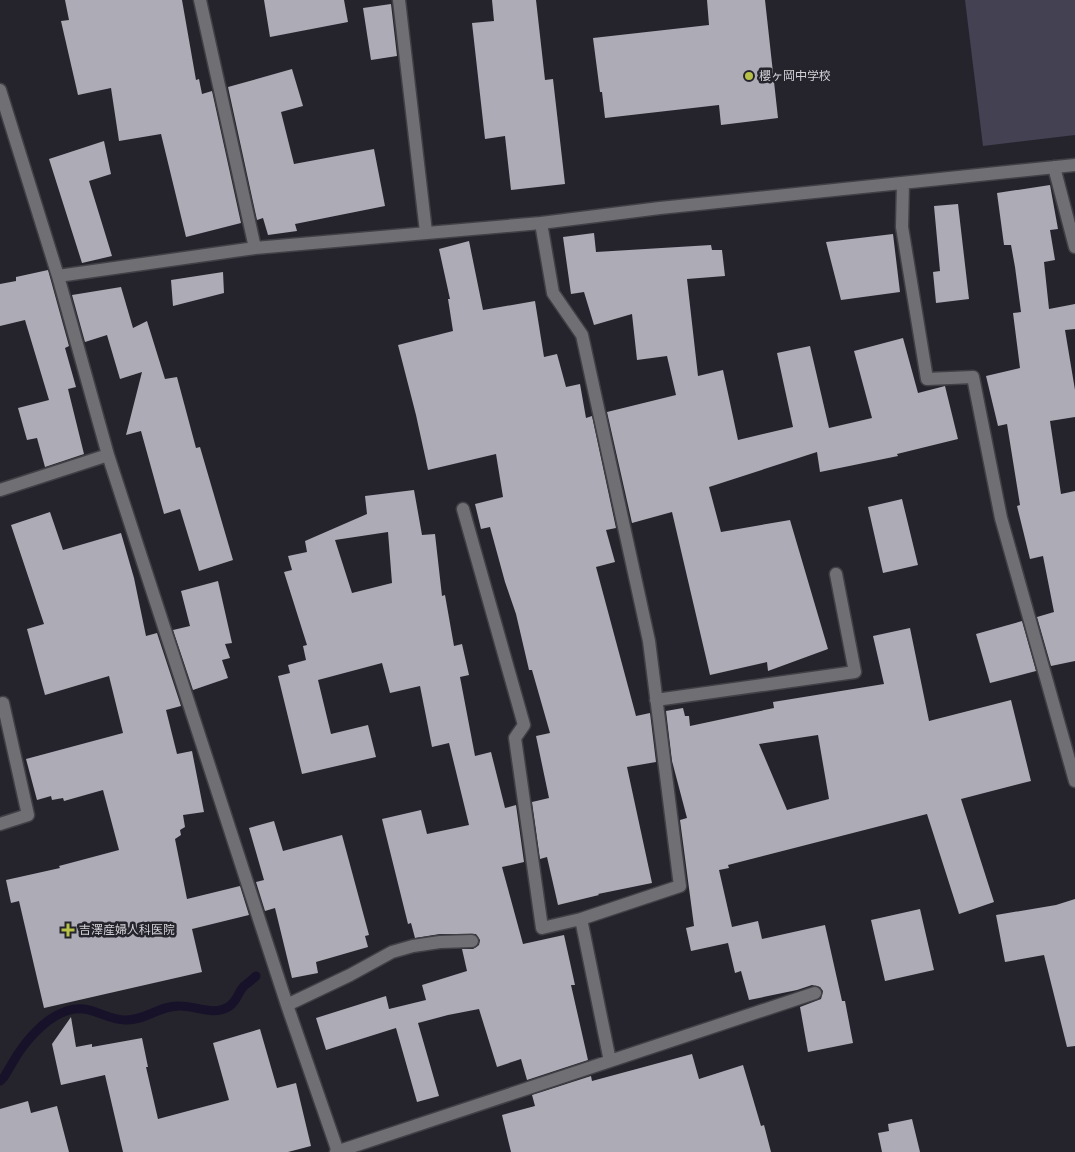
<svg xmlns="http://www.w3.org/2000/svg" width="1075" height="1152" font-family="'Fira Sans Condensed','Noto Sans JP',sans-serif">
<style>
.green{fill:#444152}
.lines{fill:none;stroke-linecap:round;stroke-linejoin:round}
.stream{stroke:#171129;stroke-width:9}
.building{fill:#adabb6;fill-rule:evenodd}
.minor-casing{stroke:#414047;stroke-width:15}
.minor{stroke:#706f73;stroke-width:12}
.poi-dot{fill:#b7c148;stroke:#25242c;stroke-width:2}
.labels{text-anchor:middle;stroke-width:5;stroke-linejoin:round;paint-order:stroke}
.poi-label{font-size:12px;fill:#d2d1d7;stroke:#25242c;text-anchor:start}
</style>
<rect width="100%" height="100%" fill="#25242c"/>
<!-- green -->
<path class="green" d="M 965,0 L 1075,0 L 1075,135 L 983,146 Z"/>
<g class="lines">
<!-- stream -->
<path class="stream" d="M 0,1081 L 4,1077 C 10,1068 15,1057 22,1048 C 36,1029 59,1006 84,1009 C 98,1011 111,1020 125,1020 C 145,1021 160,1005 180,1006 C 197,1006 212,1016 228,1007 C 237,1002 238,992 244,986 C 248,983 252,980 256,976"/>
</g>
<!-- building -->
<path class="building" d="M 65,0 L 182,0 L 196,80 L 199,79 L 202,94 L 212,91 L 241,223 L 186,237 L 161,134 L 119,141 L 111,88 L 78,95 L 61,21 L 69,20 Z
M 264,0 L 344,0 L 348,22 L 270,37 Z
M 492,0 L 536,0 L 545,80 L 553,79 L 565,184 L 511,190 L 505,136 L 485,139 L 472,23 L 494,21 Z
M 707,0 L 765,0 L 778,118 L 721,125 L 719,105 L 605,118 L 602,92 L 600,92 L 593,38 L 709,25 Z
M 391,4 L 397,56 L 371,60 L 363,8 Z
M 292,69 L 303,106 L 281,112 L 294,164 L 374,149 L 385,206 L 295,224 L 297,231 L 268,235 L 263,218 L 257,220 L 228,87 Z
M 104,141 L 111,174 L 89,181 L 112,256 L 82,263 L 49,159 Z
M 1050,185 L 1058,229 L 1050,230 L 1055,260 L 1044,262 L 1049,309 L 1075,304 L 1075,329 L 1065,330 L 1075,390 L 1075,417 L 1050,421 L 1061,494 L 1075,491 L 1075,661 L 1051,666 L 1037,617 L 1054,612 L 1043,556 L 1030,559 L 1017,506 L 1020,505 L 1007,424 L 998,426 L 986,376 L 1020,368 L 1013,313 L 1021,312 L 1015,267 L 1011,245 L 1004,245 L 997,193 Z
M 958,204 L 969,299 L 936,303 L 933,272 L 940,271 L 934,206 Z
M 594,233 L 596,252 L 711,245 L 712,250 L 722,250 L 725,276 L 687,279 L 698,376 L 723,370 L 738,440 L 793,427 L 777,353 L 810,346 L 829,428 L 872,418 L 854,351 L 903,338 L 918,393 L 945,386 L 958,439 L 897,454 L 898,456 L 820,472 L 817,452 L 709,487 L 721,532 L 790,520 L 828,649 L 768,671 L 767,662 L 710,675 L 672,512 L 632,523 L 607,412 L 676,395 L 667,356 L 637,360 L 632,314 L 594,325 L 584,292 L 571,294 L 563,237 Z
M 893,234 L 900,292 L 841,300 L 826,242 Z
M 469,241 L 483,310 L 535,301 L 544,357 L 557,354 L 566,387 L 580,384 L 586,418 L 592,416 L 616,528 L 606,530 L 615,562 L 596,567 L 636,716 L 650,713 L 656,762 L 627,767 L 652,883 L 598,894 L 599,895 L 558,905 L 547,857 L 540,859 L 532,802 L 549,798 L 536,736 L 550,733 L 532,670 L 529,670 L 516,614 L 505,582 L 490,527 L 481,529 L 475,504 L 503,497 L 496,454 L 428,470 L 416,415 L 398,345 L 453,331 L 448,299 L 450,299 L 439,249 Z
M 48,270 L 69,346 L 65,348 L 76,387 L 68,389 L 84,454 L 45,467 L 37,438 L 27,440 L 18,408 L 49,400 L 25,320 L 0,326 L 0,284 L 16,281 L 16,277 Z
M 223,272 L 224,293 L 173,306 L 171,280 Z
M 121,287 L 133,328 L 147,321 L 165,379 L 177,377 L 196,448 L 200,447 L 233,560 L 199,571 L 180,509 L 164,514 L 141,431 L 126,435 L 142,372 L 120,379 L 107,335 L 85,342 L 72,295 Z
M 414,490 L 422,535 L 435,534 L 442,596 L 445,595 L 454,646 L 462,644 L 469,675 L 460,677 L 475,756 L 491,752 L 505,808 L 516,805 L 524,862 L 502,867 L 523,944 L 564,935 L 575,985 L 571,985 L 588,1060 L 527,1080 L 521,1059 L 497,1067 L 479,1009 L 448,1015 L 418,1023 L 439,1096 L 417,1102 L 396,1028 L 326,1050 L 316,1018 L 386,996 L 389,1009 L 426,1000 L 422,985 L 467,971 L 462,949 L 473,949 L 479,945 L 480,940 L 476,934 L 440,934 L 415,938 L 411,923 L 408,924 L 382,819 L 421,810 L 427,834 L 469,825 L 449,743 L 432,747 L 420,686 L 390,693 L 382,663 L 318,680 L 331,734 L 368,725 L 376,757 L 302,774 L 278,676 L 290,673 L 288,665 L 306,660 L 303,646 L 307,645 L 284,572 L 292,570 L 288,556 L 307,552 L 305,541 L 367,514 L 365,496 ZM 388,532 L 392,583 L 352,593 L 335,540 Z
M 902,499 L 918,565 L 883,573 L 868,507 Z
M 50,512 L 63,550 L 121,533 L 134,578 L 146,636 L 157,633 L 181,706 L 166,710 L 177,754 L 192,751 L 204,812 L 183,815 L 185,827 L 180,830 L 181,835 L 175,839 L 187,899 L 240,886 L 249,915 L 192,929 L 202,972 L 44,1008 L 19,901 L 11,903 L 6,880 L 60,868 L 59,866 L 119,850 L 103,790 L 64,801 L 63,798 L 52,800 L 51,796 L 37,800 L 26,759 L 123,733 L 109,676 L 45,695 L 27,629 L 44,624 L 11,525 Z
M 218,581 L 232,643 L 225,644 L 230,658 L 222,660 L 228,678 L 193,690 L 173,630 L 190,626 L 181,591 Z
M 1022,621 L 1036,671 L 990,683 L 976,634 Z
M 910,628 L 929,721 L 1011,700 L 1031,781 L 961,799 L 994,902 L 959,914 L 927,814 L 728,865 L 729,868 L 719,870 L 732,927 L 758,921 L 762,939 L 825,925 L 842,1001 L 845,1001 L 853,1043 L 808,1052 L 800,1007 L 821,999 L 823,991 L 820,987 L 812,985 L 797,990 L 749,1000 L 741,971 L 735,973 L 728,943 L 691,951 L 686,928 L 694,926 L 680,820 L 687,818 L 672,761 L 666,711 L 683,708 L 685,716 L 689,716 L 690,726 L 774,708 L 773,702 L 884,684 L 873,636 ZM 818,735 L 829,799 L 787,810 L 759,744 Z
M 274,821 L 283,851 L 342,835 L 369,935 L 365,936 L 368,947 L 316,962 L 318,973 L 292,978 L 275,908 L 265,911 L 256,882 L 264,880 L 249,828 Z
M 1075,899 L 1075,1046 L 1067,1047 L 1044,955 L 1005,962 L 996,915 L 1056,905 Z
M 920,909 L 934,970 L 885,981 L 871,920 Z
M 71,1017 L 76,1047 L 92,1044 L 92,1047 L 142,1038 L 148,1067 L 146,1067 L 158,1119 L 229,1100 L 213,1043 L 260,1029 L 277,1088 L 296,1083 L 311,1146 L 288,1152 L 123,1152 L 105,1075 L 61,1085 L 52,1044 Z
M 692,1054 L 699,1079 L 743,1065 L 761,1126 L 764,1125 L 771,1152 L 511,1152 L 502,1115 L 535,1106 L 532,1095 L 591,1076 L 592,1081 Z
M 28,1101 L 31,1113 L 57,1106 L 69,1152 L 0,1152 L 0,1109 Z
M 912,1119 L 920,1152 L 882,1152 L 878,1133 L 889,1131 L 888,1124 Z"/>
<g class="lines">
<defs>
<path id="minor" d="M 200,0 L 255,248
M 399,0 L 426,232
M 0,90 L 58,276 L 108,455 L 287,1005 L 338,1152
M 1054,167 L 1075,247
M 903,183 L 902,227 L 927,379 L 973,377 L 1001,518 L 1075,781
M 58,276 L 255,248 L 541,223 L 660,208 L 1075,165
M 0,490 L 108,455
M 463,509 L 524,725 L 515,738 L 542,928 L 581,919 L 680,886 L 649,641 L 582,335 L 553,293 L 541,223
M 656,700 L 855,672 L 836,574
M 0,704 L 3,703 L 28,815 L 0,824
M 581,919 L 610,1061
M 287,1005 L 350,975 L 392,952 L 413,946 L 440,942 L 472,941
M 336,1152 L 815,993"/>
</defs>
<!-- minor casing -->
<use href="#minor" class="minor-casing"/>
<!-- minor -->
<use href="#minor" class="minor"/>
</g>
<!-- markers -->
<g class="poi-dot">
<circle cx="749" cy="76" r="5"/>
<path d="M65.5 922.5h5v5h5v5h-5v5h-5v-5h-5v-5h5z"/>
</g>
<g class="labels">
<!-- poi labels -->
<g class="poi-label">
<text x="759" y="80">櫻ヶ岡中学校</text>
<text x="79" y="934">吉澤産婦人科医院</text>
</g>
</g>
</svg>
